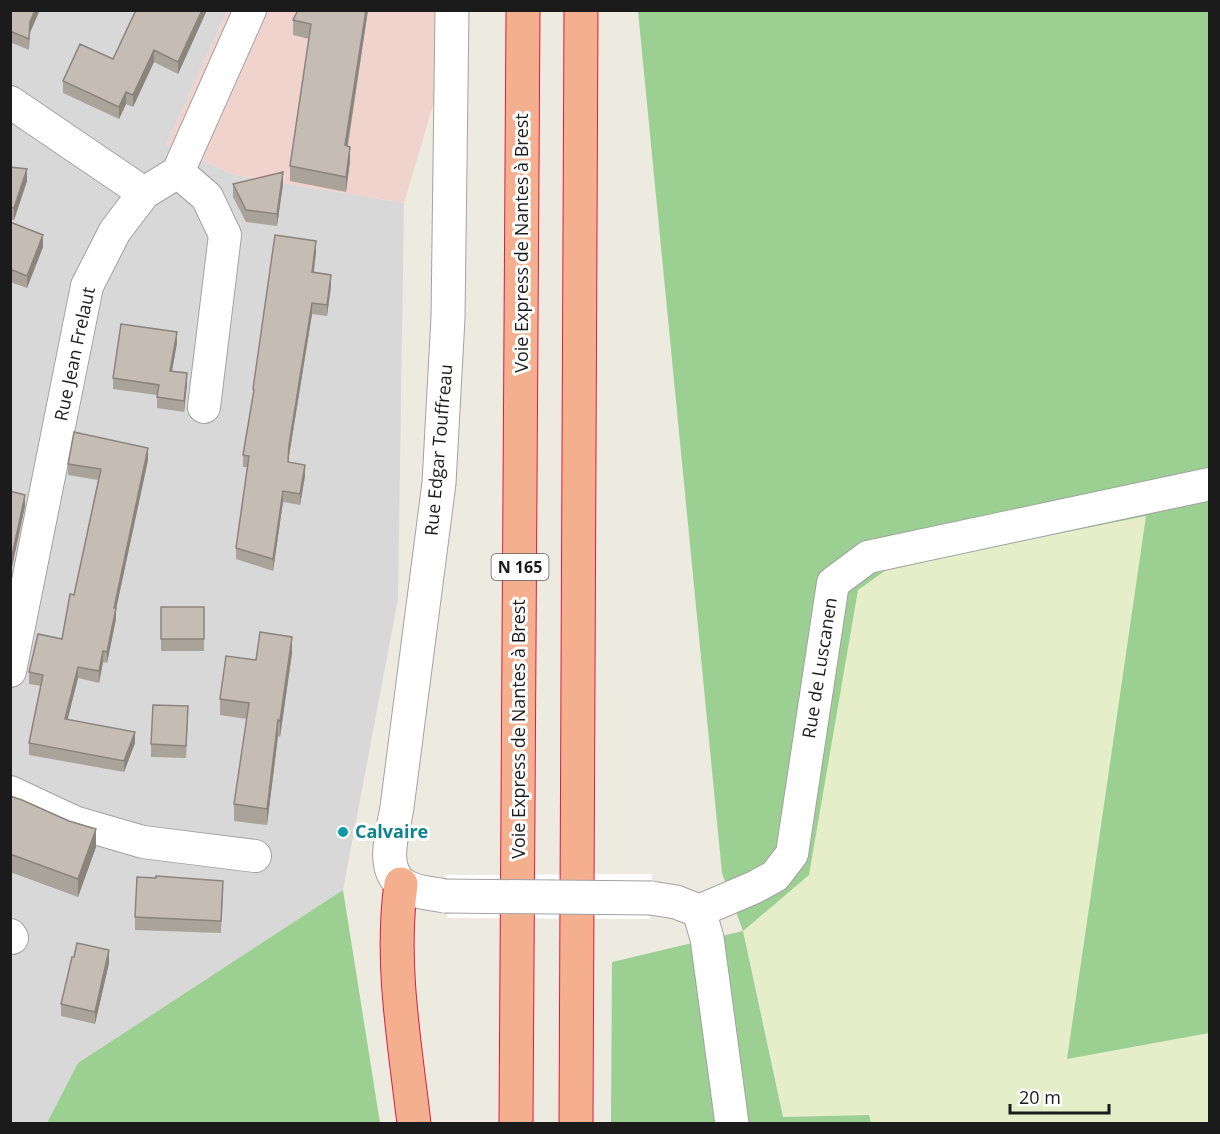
<svg xmlns="http://www.w3.org/2000/svg" width="1220" height="1134" font-family="'Open Sans',sans-serif">
<style>
.residential{fill:#d9d8d8}
.commercial{fill:#f0d3cd}
.farmland{fill:#e6eec9}
.forest{fill:#9ccf92}
.pier{fill:#fff}
.lines{fill:none;stroke-linecap:round;stroke-linejoin:round}
.minor-casing{stroke:#a2a2a2;stroke-width:34}
.tertiary-casing{stroke:#a2a2a2;stroke-width:35}
.trunk-casing{stroke:#dd1b45;stroke-width:35}
.minor{stroke:#fff;stroke-width:32}
.tertiary{stroke:#fff;stroke-width:33}
.trunk{stroke:#f4b08e;stroke-width:33}
.tertiary-bridge-casing{stroke:#a2a2a2;stroke-width:35;stroke-linecap:butt}
.tertiary-bridge{stroke:#fff;stroke-width:33}
.wall{fill:#a9a39a}
.shaded-wall{fill:#8a847d}
.building{fill:#c5bdb3;stroke:#8a847d;stroke-width:1.5}
.culture-dot{fill:#0f9aa8;stroke:#fff;stroke-width:2}
.labels{text-anchor:middle;stroke-width:6;stroke-linejoin:round;paint-order:stroke}
.shield{fill:#fff;stroke:#5f5f5f;stroke-width:1.5}
.shield-label{font-size:16px;font-weight:bold;fill:#1b1b1b}
.street-label{font-size:18px;fill:#1b1b1b;stroke:#fff}
.culture-label{font-size:18px;font-weight:bold;fill:#0d838f;stroke:#fff;text-anchor:start}
</style>
<rect width="100%" height="100%" fill="#edeae0"/>
<!-- residential -->
<path class="residential" d="M 10,11 L 227,11 L 166,145 L 235,175 L 404,203 L 398,599 L 343,890 L 78,1063 L 47,1124 L 10,1123 Z"/>
<!-- commercial -->
<path class="commercial" d="M 227,11 L 461,11 L 404,203 L 235,175 L 166,145 Z"/>
<!-- farmland -->
<path class="farmland" d="M 1147,516 L 1067,1058 L 1209,1033 L 1209,1123 L 871,1124 L 868,1115 L 783,1117 L 743,931 L 809,875 L 858,589 L 889,568 Z"/>
<!-- forest -->
<path class="forest" d="M 638,11 L 1209,11 L 1209,1033 L 1067,1059 L 1146,516 L 889,568 L 858,590 L 809,875 L 743,931 L 783,1117 L 869,1115 L 871,1123 L 611,1124 L 612,962 L 743,931 L 722,873 Z
M 343,890 L 380,1123 L 47,1123 L 78,1063 Z"/>
<!-- pier -->
<path class="pier" d="M 652,874 L 650,919 L 447,918 L 446,875 Z"/>
<g class="lines">
<defs>
<path id="minor" d="M 10,102 L 144,193
M 178,172 L 207,197 L 225,235 L 204,407
M 10,671 L 87,286 L 115,231 L 144,193 L 178,172 L 250,10
M 10,792 L 74,822 L 143,842 L 255,856
M 699,911 L 755,887 L 775,876 L 792,854 L 833,583 L 868,557 L 1210,484
M 10,935 L 12,938"/>
<path id="tertiary" d="M 445,896 C 431,893 412,893 401,883 C 380,866 394,829 397,807 L 439,483 L 448,318 L 452,10
M 651,898 L 676,902 L 699,911 L 707,938 L 732,1124"/>
<path id="trunk" d="M 401,884 C 390,964 405,1044 414,1124
M 516,1124 L 523,10
M 576,1124 L 581,10"/>
</defs>
<!-- minor casing -->
<use href="#minor" class="minor-casing"/>
<!-- tertiary casing -->
<use href="#tertiary" class="tertiary-casing"/>
<!-- trunk casing -->
<use href="#trunk" class="trunk-casing"/>
<!-- minor -->
<use href="#minor" class="minor"/>
<!-- tertiary -->
<use href="#tertiary" class="tertiary"/>
<!-- trunk -->
<use href="#trunk" class="trunk"/>
<defs>
<path id="tertiary-bridge" d="M 445,896 L 651,898"/>
</defs>
<!-- tertiary-bridge casing -->
<use href="#tertiary-bridge" class="tertiary-bridge-casing"/>
<!-- tertiary-bridge -->
<use href="#tertiary-bridge" class="tertiary-bridge"/>
</g>
<!-- wall -->
<path class="wall" d="M 10,10 L 30,33 L 29,50 L 10,42 Z
M 136,10 L 207,10 L 178,74 L 154,62 L 133,107 L 126,104 L 119,119 L 63,93 L 63,81 L 113,59 Z
M 368,10 L 348,146 L 350,161 L 346,192 L 290,181 L 290,166 L 309,39 L 293,35 L 293,20 Z
M 10,167 L 27,181 L 14,220 L 10,220 Z
M 233,184 L 283,184 L 277,226 L 246,222 L 233,197 Z
M 10,222 L 43,247 L 27,288 L 10,282 Z
M 316,252 L 314,272 L 331,286 L 327,316 L 312,314 L 289,456 L 288,462 L 305,476 L 300,505 L 283,502 L 273,571 L 236,559 L 236,548 L 247,467 L 243,467 L 243,455 L 253,400 L 253,389 Z
M 177,343 L 172,371 L 187,384 L 184,412 L 157,408 L 157,395 L 113,389 L 113,378 Z
M 148,460 L 116,608 L 116,619 L 107,663 L 103,662 L 99,683 L 78,678 L 67,719 L 135,743 L 124,772 L 29,755 L 29,743 L 41,686 L 29,684 L 29,672 L 62,639 L 74,595 L 98,480 L 68,475 L 68,464 Z
M 10,491 L 25,506 L 12,567 L 10,567 Z
M 161,607 L 204,607 L 204,651 L 161,651 Z
M 292,653 L 280,737 L 278,736 L 267,825 L 234,821 L 234,804 L 247,719 L 220,715 L 220,699 L 256,660 Z
M 188,718 L 186,758 L 151,757 L 151,744 Z
M 10,796 L 96,847 L 78,897 L 10,872 Z
M 223,894 L 221,933 L 135,930 L 135,917 Z
M 74,957 L 109,963 L 95,1024 L 61,1016 L 61,1004 Z"/>
<!-- shaded-wall -->
<path class="shaded-wall" d="M 35,10 L 40,10 L 30,33 L 29,50 L 30,22 Z
M 202,10 L 207,10 L 178,74 L 178,62 Z
M 366,10 L 368,10 L 345,160 L 345,145 Z
M 154,50 L 154,62 L 133,107 L 133,95 Z
M 126,92 L 126,104 L 119,119 L 119,107 Z
M 350,147 L 350,161 L 346,192 L 346,177 Z
M 27,169 L 27,181 L 14,220 L 14,208 Z
M 283,172 L 283,184 L 277,226 L 277,214 Z
M 43,235 L 43,247 L 27,288 L 27,276 Z
M 316,241 L 316,252 L 312,284 L 312,272 Z
M 331,275 L 331,286 L 327,316 L 327,305 Z
M 312,303 L 312,314 L 289,456 L 288,474 L 289,445 Z
M 177,332 L 177,343 L 170,382 L 170,371 Z
M 187,373 L 187,384 L 184,412 L 184,401 Z
M 148,448 L 148,460 L 114,619 L 114,608 Z
M 305,465 L 305,476 L 300,505 L 300,494 Z
M 283,491 L 283,502 L 273,571 L 273,559 Z
M 25,495 L 25,506 L 12,567 L 12,556 Z
M 116,608 L 116,619 L 107,663 L 107,652 Z
M 292,637 L 292,653 L 280,737 L 280,721 Z
M 103,651 L 103,662 L 99,683 L 99,671 Z
M 78,667 L 78,678 L 65,730 L 65,719 Z
M 278,720 L 278,736 L 267,825 L 267,809 Z
M 135,732 L 135,743 L 124,772 L 124,761 Z
M 96,829 L 96,847 L 78,897 L 78,879 Z
M 109,950 L 109,963 L 95,1024 L 95,1012 Z"/>
<!-- building -->
<path class="building" d="M 10,10 L 35,10 L 30,22 L 29,39 L 10,31 Z
M 136,10 L 202,10 L 178,62 L 154,50 L 133,95 L 126,92 L 119,107 L 63,81 L 80,44 L 113,59 Z
M 298,10 L 366,10 L 345,145 L 350,147 L 346,177 L 290,166 L 311,24 L 293,20 Z
M 10,167 L 27,169 L 14,208 L 10,207 Z
M 283,172 L 277,214 L 246,210 L 233,184 Z
M 10,222 L 43,235 L 27,276 L 10,269 Z
M 275,235 L 316,241 L 312,272 L 331,275 L 327,305 L 312,303 L 289,445 L 288,462 L 305,465 L 300,494 L 283,491 L 273,559 L 236,548 L 249,456 L 243,455 L 254,390 L 253,389 Z
M 121,324 L 177,332 L 170,371 L 187,373 L 184,401 L 157,397 L 159,385 L 113,378 Z
M 74,432 L 148,448 L 114,608 L 116,608 L 107,652 L 103,651 L 99,671 L 78,667 L 65,719 L 135,732 L 124,761 L 29,743 L 43,675 L 29,672 L 38,634 L 62,639 L 70,594 L 74,595 L 101,469 L 68,464 Z
M 10,491 L 25,495 L 12,556 L 10,555 Z
M 161,607 L 204,607 L 204,639 L 161,639 Z
M 260,632 L 292,637 L 280,721 L 278,720 L 267,809 L 234,804 L 249,703 L 220,699 L 226,656 L 256,660 Z
M 153,705 L 188,706 L 186,746 L 151,744 Z
M 10,796 L 22,800 L 69,821 L 96,829 L 78,879 L 10,854 Z
M 156,876 L 223,881 L 221,921 L 135,917 L 137,877 L 156,878 Z
M 77,943 L 109,950 L 95,1012 L 61,1004 L 72,957 L 74,957 Z"/>
<!-- markers -->
<circle class="culture-dot" cx="343" cy="832" r="6"/>
<g class="labels">
<!-- shield labels -->
<rect class="shield" x="491.5" y="554" width="57" height="26" rx="4.5"/>
<g class="shield-label">
<text x="520" y="573">N 165</text>
</g>
<!-- street labels -->
<g class="street-label">
<text transform="translate(522 243) rotate(-90)" y="6">Voie Express de Nantes à Brest</text>
<text transform="translate(75 354) rotate(-78)" y="6">Rue Jean Frelaut</text>
<text transform="translate(439 450) rotate(-85)" y="6">Rue Edgar Touffreau</text>
<text transform="translate(820 668) rotate(-81)" y="6">Rue de Luscanen</text>
<text transform="translate(519 729) rotate(-90)" y="6">Voie Express de Nantes à Brest</text>
</g>
<!-- culture labels -->
<g class="culture-label">
<text x="355" y="838">Calvaire</text>
</g>
</g>
<!-- border -->
<rect width="1220" height="1134" fill="none" stroke="#1b1b1b" stroke-width="24"/>
<!-- scale -->
<path d="M1010 1104v9h99v-9" fill="none" stroke="#1b1b1b" stroke-width="3"/>
<text x="1019" y="1104" font-size="18" fill="#1b1b1b" stroke="#ffffff" stroke-width="4.5" paint-order="stroke">20 m</text>
</svg>
